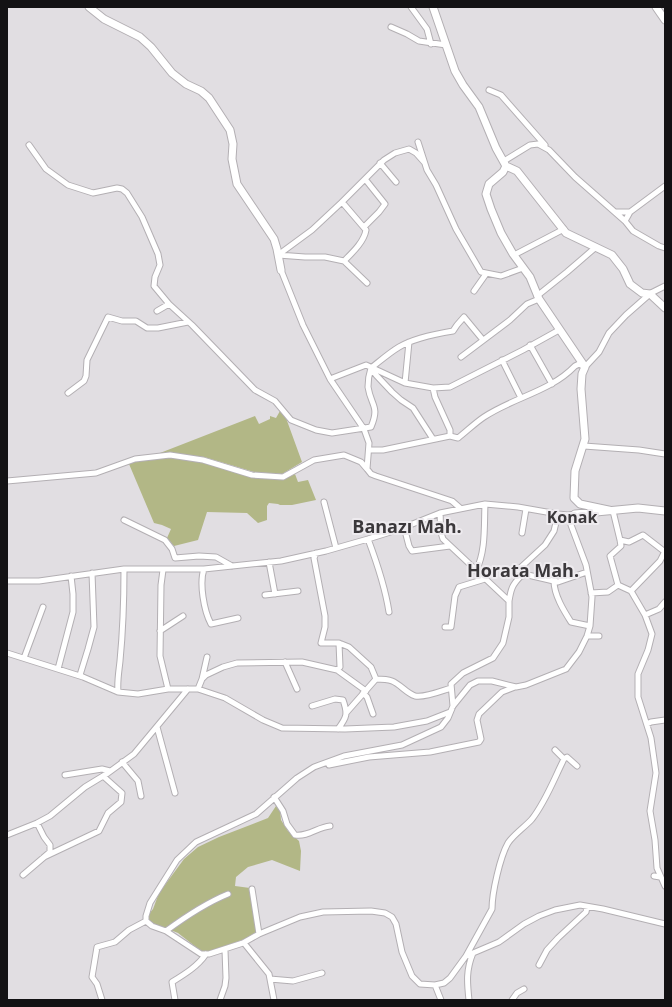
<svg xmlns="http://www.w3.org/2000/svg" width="672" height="1007" font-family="'Open Sans',sans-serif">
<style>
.green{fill:#b2b786}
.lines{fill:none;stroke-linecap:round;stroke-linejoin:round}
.street-casing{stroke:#b3afb3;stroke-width:7}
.secondary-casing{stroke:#b3afb3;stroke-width:9}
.street{stroke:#fff;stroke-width:5}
.secondary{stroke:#fff;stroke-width:7}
.labels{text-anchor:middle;stroke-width:4;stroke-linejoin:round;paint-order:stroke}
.quarter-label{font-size:16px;font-weight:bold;fill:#3b383b;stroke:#eeebef}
.district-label{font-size:18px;font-weight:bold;fill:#3b383b;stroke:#eeebef}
</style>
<rect width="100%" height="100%" fill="#e1dee2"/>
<!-- green -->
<path class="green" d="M 280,411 L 286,418 L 302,462 L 282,474 L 254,472 L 204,457 L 171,453 L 160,453 L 255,416 L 259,424 L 270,419 L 270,416 L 276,418 Z
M 170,458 L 200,462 L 255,478 L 283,480 L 295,474 L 298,482 L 308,480 L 316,500 L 292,505 L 280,505 L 278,504 L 269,503 L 267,506 L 267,520 L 258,523 L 247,513 L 207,512 L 198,540 L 174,546 L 167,538 L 171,529 L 162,525 L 154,523 L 129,464 L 137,461 Z
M 276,806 L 280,808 L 281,820 L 288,831 L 299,841 L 301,851 L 300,871 L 272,860 L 248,867 L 236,877 L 235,886 L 250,888 L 256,932 L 245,939 L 210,951 L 201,951 L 178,933 L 163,927 L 153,925 L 148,918 L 149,914 L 153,909 L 159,893 L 184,859 L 198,847 L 219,837 L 268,818 Z"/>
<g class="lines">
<defs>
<path id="street" d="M 411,7 L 427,29 L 431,44
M 391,27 L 407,34 L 419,41 L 446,45
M 489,90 L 501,95 L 545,145
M 418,142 L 427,170 L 436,185 L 456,229 L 481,272 L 501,276 L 523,268
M 29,145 L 46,169 L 68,185 L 93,193 L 117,188 L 122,189 L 127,193 L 142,217 L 158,254 L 160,265 L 155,277 L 154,286 L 169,304
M 504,161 L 530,145 L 538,144 L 549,150 L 575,177 L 625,221 L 633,231 L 659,246 L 665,248
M 380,163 L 396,182
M 615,212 L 630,212
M 625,221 L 630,212 L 665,186
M 364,227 L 379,212 L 385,204 L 365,179
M 278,255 L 312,230 L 342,202 L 384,160 L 395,153 L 409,149 L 416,153 L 424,162
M 278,255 L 305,257 L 325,257 L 344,261 C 352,253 364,242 366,230 L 342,202
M 514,255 L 564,229
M 344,261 L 367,283
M 281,270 L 303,325 L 330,379 L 364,429 L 369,443 L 367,469 L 371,474 L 376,476 L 452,501 L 460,508
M 474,291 L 486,274
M 537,296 L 567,272 L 596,247
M 157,311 L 169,304 L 192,325 L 255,390 L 275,401 L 291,420 L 316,430 L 332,433 L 371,427 C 380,406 371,406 368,387 C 368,380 369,374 371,368 C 380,361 389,353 399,347 C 414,338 435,334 453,331 L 457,325 L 464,317 L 483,340
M 530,345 L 552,384
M 461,357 L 510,320 L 527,304 L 539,299
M 502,360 L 521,398
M 371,369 L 376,375 L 392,392 L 401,400 L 413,408 L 433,439
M 330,379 L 366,365 L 405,383 L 433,388 L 450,387 L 523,350 L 559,330
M 405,383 L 409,342
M 433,388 L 435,397 L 450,430 L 450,436
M 68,393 L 84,381 L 86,376 L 87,360 L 108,317 L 122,321 L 136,321 L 147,328 L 158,328 L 188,322
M 584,446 L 639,450 L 665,454
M 369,450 L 383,450 L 450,436 L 458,438 C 467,431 475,423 484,417 C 514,397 550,392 575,366 L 579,364 L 585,367 L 599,352 L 609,333 L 626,315 L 651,293 L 665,286
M 7,481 L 96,473 L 135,459 L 170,455 L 203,460 L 252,475 L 283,477 L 314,460 L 344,455 L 361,462 L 367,469
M 324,502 L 336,548
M 440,513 C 441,523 439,529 443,539 L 509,601 L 509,617 L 503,643 L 493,658 L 463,673 L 451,684 L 453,706
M 558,514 L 554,531 L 545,545 L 519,569 L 521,576 L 528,575 L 558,582 L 587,572
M 124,520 L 165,540 L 172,549 L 175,558 L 199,556 L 216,557 L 232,566
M 404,527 L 409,546 L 412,551 L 450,546
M 522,533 L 526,509
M 368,539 C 377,563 385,586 389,612
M 620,540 L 629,542 L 643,535 L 665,552
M 665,551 L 660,561 L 631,591 L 645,615 L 652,634 L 648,650 L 638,674 L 638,697 L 651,738 L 656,773 L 650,811 L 655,840 L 657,868 L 665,886
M 316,553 L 314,558 L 325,616 L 325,627 L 321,643 L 339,643 L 340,667 L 337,670
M 269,562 L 275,594
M 204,569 C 199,583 204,611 211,624 L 238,618
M 163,570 L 161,585 L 160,656 L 168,689
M 476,571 C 486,551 484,526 485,504
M 7,581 L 39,581 L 124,569 L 204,569 L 281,561 L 326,551 L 368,539 L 400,529 L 440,513 L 485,504 L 518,507 L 558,514 L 568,515 L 575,514
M 554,581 C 554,595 564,611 571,622 L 590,626
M 618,585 L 631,591
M 591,593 L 608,592 L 618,585 L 610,556 L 621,546 L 620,540 L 613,511
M 265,595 L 298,591
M 509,601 C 511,589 512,585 521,576
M 645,615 L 659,609 L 665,602
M 445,627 L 451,627 L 455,596 L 459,587 L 485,579
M 160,631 L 183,616
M 587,636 L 599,636
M 339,643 L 349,647 L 371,667 L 376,679 L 346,713
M 7,653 L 83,677 L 118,692 L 138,694 L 168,689 L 198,689 L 225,698 L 263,720 L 282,728 L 345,729 L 394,727 L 427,721 L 450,712
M 24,658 L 43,607
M 285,662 L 297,689
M 58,669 L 73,612 L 73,594 L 71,576
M 80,675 L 88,649 L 94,627 L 92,573
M 202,679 L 207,657
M 376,679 C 381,679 387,679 392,681 C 400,684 406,693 415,696 C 425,698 441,691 451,688
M 198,689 L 202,679 L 206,675 L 223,667 L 237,663 L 302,662 L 337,670 L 366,691
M 118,692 C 117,681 119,671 120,661 C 123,630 124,600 124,569
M 363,693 L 367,697 L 373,714
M 312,706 L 335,699 L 343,700 C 348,714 347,717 338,729
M 647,724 L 651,722 L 665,720
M 157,727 L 175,793
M 555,750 L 564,759
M 564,759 L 567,757 L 577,766
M 122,762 L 138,781 L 141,796
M 329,765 L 369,757 L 430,752 L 479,742 L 481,739 L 477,720 L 479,714 L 502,692 L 515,687
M 65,775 L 102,769 L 110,771
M 274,797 L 283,811 L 287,824 L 295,835 C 308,837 318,827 330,826
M 7,835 L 37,823 L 50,816 L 85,787 L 108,773 L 134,754 L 188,689
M 44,857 L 99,831 L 108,813 L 121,802 L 122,793 L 103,776
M 23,875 L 50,852 L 50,845 L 44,837 L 37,823
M 654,876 L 660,877
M 252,889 L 259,934
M 146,921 L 146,916 L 150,903 L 177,860 L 196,842 L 256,814 L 297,778 L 314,767 L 344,756 L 402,745 L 441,727 L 448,718 L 453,706 L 470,685 L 478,681 L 492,681 L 516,687 L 526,685 L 566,669 L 579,652 L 587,636 L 590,626 L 592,597 L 586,565 L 571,525 L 575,514
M 146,921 L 152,926 L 166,931 L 201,954 L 209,954 L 243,943 L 259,934 L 300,917 L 323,912 L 371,911 L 385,913 L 392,917 L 396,924 L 402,952 L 412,976 L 420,984 L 435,985 L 444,983 L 450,978 L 466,956 L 499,942 L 524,924 L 539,916 L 555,910 L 580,905 L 603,909 L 665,924
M 166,931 C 185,917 206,903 228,894
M 244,943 L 269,974 L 274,1000
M 466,956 L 492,909 C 492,893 500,857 508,843 C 514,834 525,827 532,819 C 546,801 554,779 564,759
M 539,965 L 547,950 L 558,938 L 586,912 L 587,907
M 270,979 L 293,981 L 322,973
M 435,985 L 441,1000
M 102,1000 L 97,984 L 92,977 L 97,947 L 115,942 L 129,930 L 146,921
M 175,1000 L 172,982 C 185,974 198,966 206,954
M 220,1000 L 225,986 L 226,978 L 225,950
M 469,1000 C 467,982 466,970 473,953
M 512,1000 L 517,993 L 524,989"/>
<path id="secondary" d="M 89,7 L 104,19 L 140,37 L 151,47 L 172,73 L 186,84 L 201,91 L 209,98 L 230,130 L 233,144 L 232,159 L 237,184 L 274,239 L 277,249 L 281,270
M 433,7 L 455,71 L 463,85 L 479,107 L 496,148 L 506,166 L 503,172 L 489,184 L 486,194 L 491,209 L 501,233 L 513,254 L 530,277 L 539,299 L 585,367 L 582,374 L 581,389 L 585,439 L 575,471 L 574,498 L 580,504 L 613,511
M 656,7 L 665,20
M 506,166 L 517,171 L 566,233 L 612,255 L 623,269 L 630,284 L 642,293 L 650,294 L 665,308
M 575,514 L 638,508 L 665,511"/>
</defs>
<!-- street casing -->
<use href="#street" class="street-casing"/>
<!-- secondary casing -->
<use href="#secondary" class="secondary-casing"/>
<!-- street -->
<use href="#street" class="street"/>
<!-- secondary -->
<use href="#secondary" class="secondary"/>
</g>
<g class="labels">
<!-- quarter labels -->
<g class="quarter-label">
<text x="572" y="523">Konak</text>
</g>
<!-- district labels -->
<g class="district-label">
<text x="407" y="533">Banazı Mah.</text>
<text x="523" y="577">Horata Mah.</text>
</g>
</g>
<!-- border -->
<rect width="672" height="1007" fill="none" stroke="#131214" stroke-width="16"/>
</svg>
